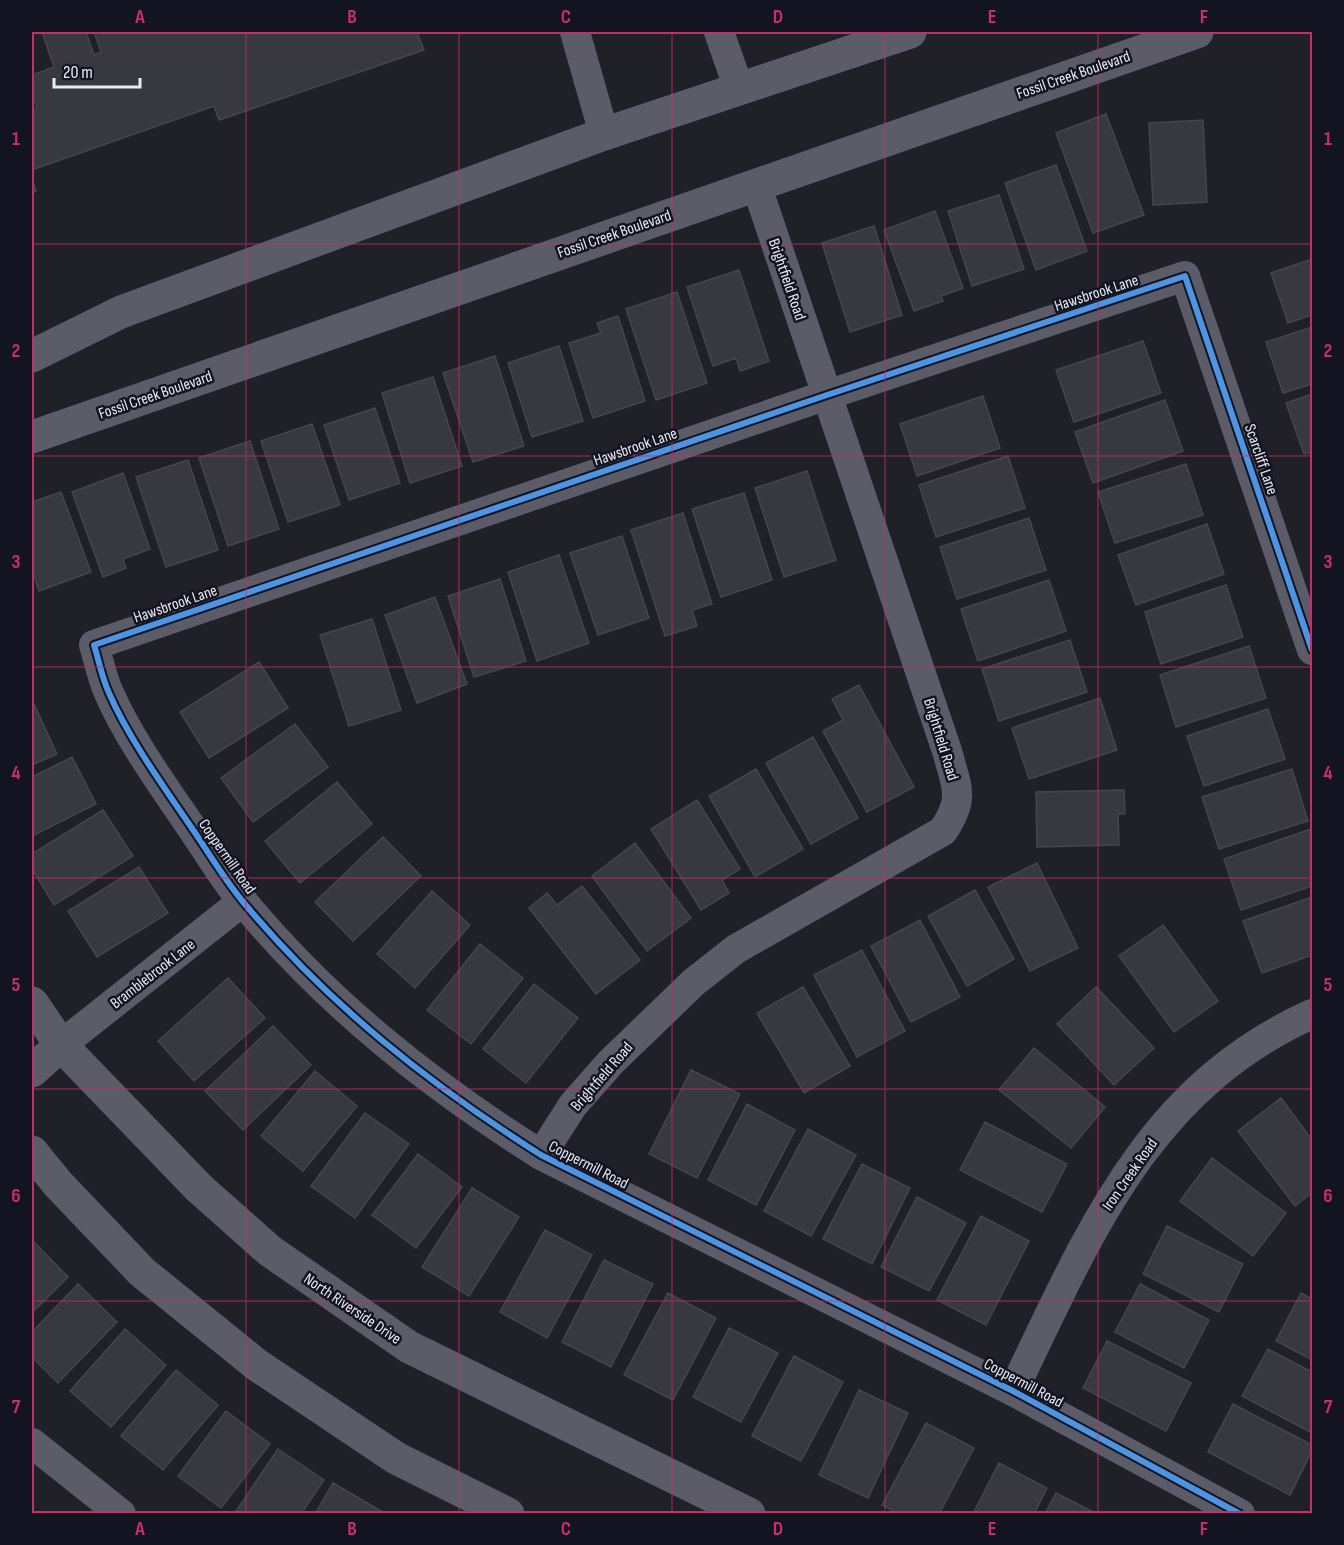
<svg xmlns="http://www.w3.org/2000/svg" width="1344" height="1545" font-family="'Sofia Sans Condensed',sans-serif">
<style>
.building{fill:#383940;stroke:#45454c;stroke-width:1.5}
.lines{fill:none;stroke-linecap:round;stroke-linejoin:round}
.minor{stroke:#5b5c67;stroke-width:30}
.major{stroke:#5c5c69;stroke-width:33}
.cycleway-casing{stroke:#131421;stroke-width:10}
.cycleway{stroke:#4d94e3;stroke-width:6}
.grid{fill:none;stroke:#c62d6a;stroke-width:1.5;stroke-opacity:0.55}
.labels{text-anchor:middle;stroke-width:5;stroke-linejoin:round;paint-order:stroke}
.street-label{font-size:16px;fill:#e9eaf4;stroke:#131421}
.neatline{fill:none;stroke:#c62d6a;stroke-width:2}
.grid-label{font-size:20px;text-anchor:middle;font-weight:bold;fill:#c62d6a}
</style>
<rect width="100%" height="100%" fill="#202028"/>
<!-- building -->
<path class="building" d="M 42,32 L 86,32 L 94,55 L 101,52 L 94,32 L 417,32 L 424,50 L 219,120 L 214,106 L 32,170 L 32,109 L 37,108 L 32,92 L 32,75 L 54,67 Z
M 1106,114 L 1144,215 L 1093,233 L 1056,133 Z
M 1203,120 L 1207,202 L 1153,205 L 1149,123 Z
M 1056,165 L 1087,251 L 1036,270 L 1005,183 Z
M 32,178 L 36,191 L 32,193 Z
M 999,195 L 1024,269 L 972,286 L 948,211 Z
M 935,211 L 963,288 L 941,296 L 943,301 L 914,311 L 884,230 Z
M 874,226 L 902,315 L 850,332 L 822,243 Z
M 1312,259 L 1312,315 L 1288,323 L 1271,273 Z
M 739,270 L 769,361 L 740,371 L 736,358 L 713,366 L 687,287 Z
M 677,292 L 707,383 L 656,400 L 626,309 Z
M 618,316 L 645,401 L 593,418 L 569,343 L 601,333 L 597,323 Z
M 1312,327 L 1312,384 L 1283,393 L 1266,342 Z
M 1143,341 L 1161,393 L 1074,422 L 1056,370 Z
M 559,346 L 583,421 L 532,437 L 508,363 Z
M 495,356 L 524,446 L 473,462 L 443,373 Z
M 433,377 L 462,466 L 410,483 L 382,393 Z
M 1312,394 L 1312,452 L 1304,454 L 1286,403 Z
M 983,396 L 1000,448 L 917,476 L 900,424 Z
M 1165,400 L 1183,451 L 1093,483 L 1075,432 Z
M 375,408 L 400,483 L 349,500 L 324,425 Z
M 312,424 L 340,505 L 288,522 L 261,441 Z
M 250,441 L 279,529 L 228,546 L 199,458 Z
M 1008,456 L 1025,508 L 936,537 L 919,485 Z
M 188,460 L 218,550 L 166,567 L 136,477 Z
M 1186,464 L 1203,515 L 1115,543 L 1098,492 Z
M 807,471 L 836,560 L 784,577 L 755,488 Z
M 123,473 L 150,549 L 123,559 L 126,568 L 103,577 L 72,492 Z
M 61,492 L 91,572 L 39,591 L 32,569 L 32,502 Z
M 744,493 L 772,580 L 721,597 L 692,509 Z
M 683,513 L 712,604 L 692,610 L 697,626 L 665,636 L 631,530 Z
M 1029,518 L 1046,570 L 957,599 L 940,547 Z
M 1207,524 L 1224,574 L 1136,605 L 1118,555 Z
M 622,536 L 649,618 L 598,635 L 570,553 Z
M 559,555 L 589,643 L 537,661 L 508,572 Z
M 500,579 L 526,661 L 474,677 L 448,596 Z
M 1049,580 L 1066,631 L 978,661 L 961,609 Z
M 1226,585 L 1243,637 L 1161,664 L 1145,612 Z
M 435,597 L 467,684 L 417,703 L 385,615 Z
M 372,619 L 401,710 L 349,726 L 320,635 Z
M 1070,640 L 1087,692 L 999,721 L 982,669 Z
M 1249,646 L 1266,698 L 1176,727 L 1160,675 Z
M 259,662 L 288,708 L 209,758 L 180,712 Z
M 859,685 L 914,787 L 867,812 L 823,731 L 843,720 L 832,699 Z
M 1100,698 L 1117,750 L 1029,779 L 1012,728 Z
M 34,704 L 57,754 L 32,765 L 32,705 Z
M 1268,709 L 1285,759 L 1204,786 L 1187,736 Z
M 295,724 L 328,767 L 253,822 L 221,778 Z
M 813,737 L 858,818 L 811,844 L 766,763 Z
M 72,757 L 96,804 L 32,836 L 32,777 Z
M 756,769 L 803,849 L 755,877 L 709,796 Z
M 1292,769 L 1308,821 L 1219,849 L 1202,797 Z
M 337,782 L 372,824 L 300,883 L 265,841 Z
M 1124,790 L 1125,814 L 1118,814 L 1119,845 L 1037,847 L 1036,792 Z
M 697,800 L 740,869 L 722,880 L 729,893 L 701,910 L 651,829 Z
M 103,810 L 133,856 L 54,905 L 32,869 L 32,854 Z
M 1311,829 L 1312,886 L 1241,910 L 1224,859 Z
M 383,837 L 421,876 L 353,941 L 315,902 Z
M 635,843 L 691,918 L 647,951 L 592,876 Z
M 1037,863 L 1078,948 L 1030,971 L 988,887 Z
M 139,867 L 168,913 L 97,957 L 68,911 Z
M 582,886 L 640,960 L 596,994 L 529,908 L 547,893 L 557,905 Z
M 975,890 L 1014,959 L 967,986 L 928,916 Z
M 432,891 L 470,925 L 415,988 L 377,954 Z
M 1312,897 L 1312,955 L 1262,973 L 1243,921 Z
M 920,920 L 960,997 L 911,1022 L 871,946 Z
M 1163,925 L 1218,1001 L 1174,1032 L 1119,956 Z
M 480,944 L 523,978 L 471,1044 L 427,1010 Z
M 862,950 L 905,1031 L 857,1057 L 814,975 Z
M 228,978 L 265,1018 L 194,1081 L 158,1041 Z
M 534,984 L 578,1018 L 526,1083 L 483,1049 Z
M 803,987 L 850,1066 L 804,1093 L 757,1013 Z
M 1096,987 L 1154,1048 L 1114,1085 L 1057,1024 Z
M 273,1026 L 311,1065 L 243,1130 L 205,1091 Z
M 1034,1048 L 1105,1107 L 1071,1148 L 999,1090 Z
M 691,1070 L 740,1094 L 697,1178 L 649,1154 Z
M 315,1071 L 357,1106 L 303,1171 L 261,1136 Z
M 1281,1098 L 1312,1140 L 1312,1193 L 1295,1206 L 1238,1131 Z
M 747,1104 L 795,1130 L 756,1205 L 708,1180 Z
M 365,1113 L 409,1144 L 355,1218 L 311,1186 Z
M 985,1122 L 1067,1164 L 1042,1212 L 960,1170 Z
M 808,1129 L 856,1155 L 811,1236 L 764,1211 Z
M 418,1154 L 462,1187 L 416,1248 L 372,1215 Z
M 1212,1158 L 1286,1213 L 1253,1256 L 1180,1201 Z
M 862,1164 L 910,1188 L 872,1264 L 823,1239 Z
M 472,1188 L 519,1217 L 469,1296 L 422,1267 Z
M 917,1197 L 966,1223 L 929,1291 L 881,1267 Z
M 981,1216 L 1029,1241 L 986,1325 L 937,1300 Z
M 1167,1226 L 1243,1264 L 1219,1312 L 1143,1274 Z
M 545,1230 L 592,1255 L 547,1338 L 500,1312 Z
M 32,1240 L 68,1277 L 32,1313 Z
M 604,1260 L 653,1284 L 611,1367 L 562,1342 Z
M 78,1284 L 117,1322 L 58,1383 L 32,1357 L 32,1332 Z
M 1140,1284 L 1209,1320 L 1184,1368 L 1115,1332 Z
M 668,1293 L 716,1318 L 673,1400 L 624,1375 Z
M 1301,1293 L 1312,1299 L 1312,1360 L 1276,1341 Z
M 729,1328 L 778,1353 L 741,1422 L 693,1397 Z
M 125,1329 L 166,1365 L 111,1427 L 70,1391 Z
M 1107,1341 L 1191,1383 L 1166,1431 L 1083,1388 Z
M 1268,1349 L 1312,1372 L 1312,1433 L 1242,1396 Z
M 794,1356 L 843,1382 L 801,1461 L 752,1436 Z
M 176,1370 L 218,1405 L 163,1470 L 121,1436 Z
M 859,1390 L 908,1413 L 868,1498 L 819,1475 Z
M 1233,1404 L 1312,1445 L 1312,1451 L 1290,1495 L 1208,1452 Z
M 226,1411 L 270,1444 L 221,1508 L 178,1476 Z
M 926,1423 L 974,1448 L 939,1514 L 899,1514 L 882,1505 Z
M 278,1449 L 324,1480 L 301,1514 L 234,1514 Z
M 999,1463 L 1047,1488 L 1034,1514 L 973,1514 Z
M 333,1483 L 381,1511 L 379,1514 L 315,1514 Z
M 1056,1493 L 1097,1514 L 1045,1514 Z"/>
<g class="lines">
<!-- minor -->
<path class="minor" d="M 575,32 L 604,134
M 719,32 L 739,89
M 61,1045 L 243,901
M 541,1155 L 573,1105 L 611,1062 L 694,982 L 736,949 L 943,831 C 965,798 957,789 948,754 L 756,184
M 1013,1391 C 1087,1238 1146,1088 1312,1014
M 32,1443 L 121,1514
M 1240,1514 L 1013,1391 L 541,1155 C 429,1084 330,1006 244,903 C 223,878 206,848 187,821 C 161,783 127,735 109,693 C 102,678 99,661 94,645 L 827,395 L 1185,276 L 1312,650"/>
<!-- major -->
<path class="major" d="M 32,356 L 121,312 L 604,134 L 910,32
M 32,437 L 1197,32
M 32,1003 L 61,1045 L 199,1188 L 270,1251 L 409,1347 L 749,1514
M 32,1071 L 61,1045
M 32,1152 L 58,1184 L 142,1272 L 257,1365 L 396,1458 L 508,1514"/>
<defs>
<path id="cycleway" d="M 1240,1514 L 1013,1391 L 541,1155 C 429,1084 330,1006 244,903 C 223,878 206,848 187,821 C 161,783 127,735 109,693 C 102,678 99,661 94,645 L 827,395 L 1185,276 L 1312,650"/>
</defs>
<!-- cycleway casing -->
<use href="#cycleway" class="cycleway-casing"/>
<!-- cycleway -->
<use href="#cycleway" class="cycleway"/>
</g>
<!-- grid -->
<path class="grid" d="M 246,32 L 246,1514M 459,32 L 459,1514M 672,32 L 672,1514M 885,32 L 885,1514M 1098,32 L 1098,1514M 32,244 L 1312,244M 32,456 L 1312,456M 32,667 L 1312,667M 32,878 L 1312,878M 32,1089 L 1312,1089M 32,1301 L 1312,1301"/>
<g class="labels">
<!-- street labels -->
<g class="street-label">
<text transform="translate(1073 74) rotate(-19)" y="6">Fossil Creek Boulevard</text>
<text transform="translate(614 233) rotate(-19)" y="6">Fossil Creek Boulevard</text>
<text transform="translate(788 279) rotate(71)" y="6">Brightfield Road</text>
<text transform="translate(1096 292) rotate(-18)" y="6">Hawsbrook Lane</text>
<text transform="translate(155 394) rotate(-19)" y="6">Fossil Creek Boulevard</text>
<text transform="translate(635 446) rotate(-19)" y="6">Hawsbrook Lane</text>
<text transform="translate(1262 459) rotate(71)" y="6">Scarcliff Lane</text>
<text transform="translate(175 603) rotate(-19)" y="6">Hawsbrook Lane</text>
<text transform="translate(942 739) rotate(73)" y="6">Brightfield Road</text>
<text transform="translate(228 856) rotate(55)" y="6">Coppermill Road</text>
<text transform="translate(152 973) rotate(-38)" y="6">Bramblebrook Lane</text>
<text transform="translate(601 1076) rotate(-49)" y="6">Brightfield Road</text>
<text transform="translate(589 1164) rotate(27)" y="6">Coppermill Road</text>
<text transform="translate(1129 1174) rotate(-55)" y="6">Iron Creek Road</text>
<text transform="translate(353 1308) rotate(34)" y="6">North Riverside Drive</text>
<text transform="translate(1024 1382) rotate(28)" y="6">Coppermill Road</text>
</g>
</g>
<!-- border -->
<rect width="1344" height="1545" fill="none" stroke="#131421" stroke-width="66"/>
<!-- scale -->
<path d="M54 78v9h86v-9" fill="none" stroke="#e9eaf4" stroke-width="3"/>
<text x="63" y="78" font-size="18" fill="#e9eaf4" stroke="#131421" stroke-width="4.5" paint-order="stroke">20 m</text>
<rect x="33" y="33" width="1278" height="1479" class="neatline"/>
<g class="grid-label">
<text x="140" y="23">A</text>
<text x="352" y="23">B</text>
<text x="566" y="23">C</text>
<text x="778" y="23">D</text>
<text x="992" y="23">E</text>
<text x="1204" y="23">F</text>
<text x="16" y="145">1</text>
<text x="1328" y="145">1</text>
<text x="16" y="357">2</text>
<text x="1328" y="357">2</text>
<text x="16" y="568">3</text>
<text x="1328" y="568">3</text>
<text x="16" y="779">4</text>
<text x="1328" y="779">4</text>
<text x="16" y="991">5</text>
<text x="1328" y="991">5</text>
<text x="16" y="1202">6</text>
<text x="1328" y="1202">6</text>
<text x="16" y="1413">7</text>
<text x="1328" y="1413">7</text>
<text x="140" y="1535">A</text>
<text x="352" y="1535">B</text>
<text x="566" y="1535">C</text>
<text x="778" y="1535">D</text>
<text x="992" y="1535">E</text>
<text x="1204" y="1535">F</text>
</g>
</svg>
